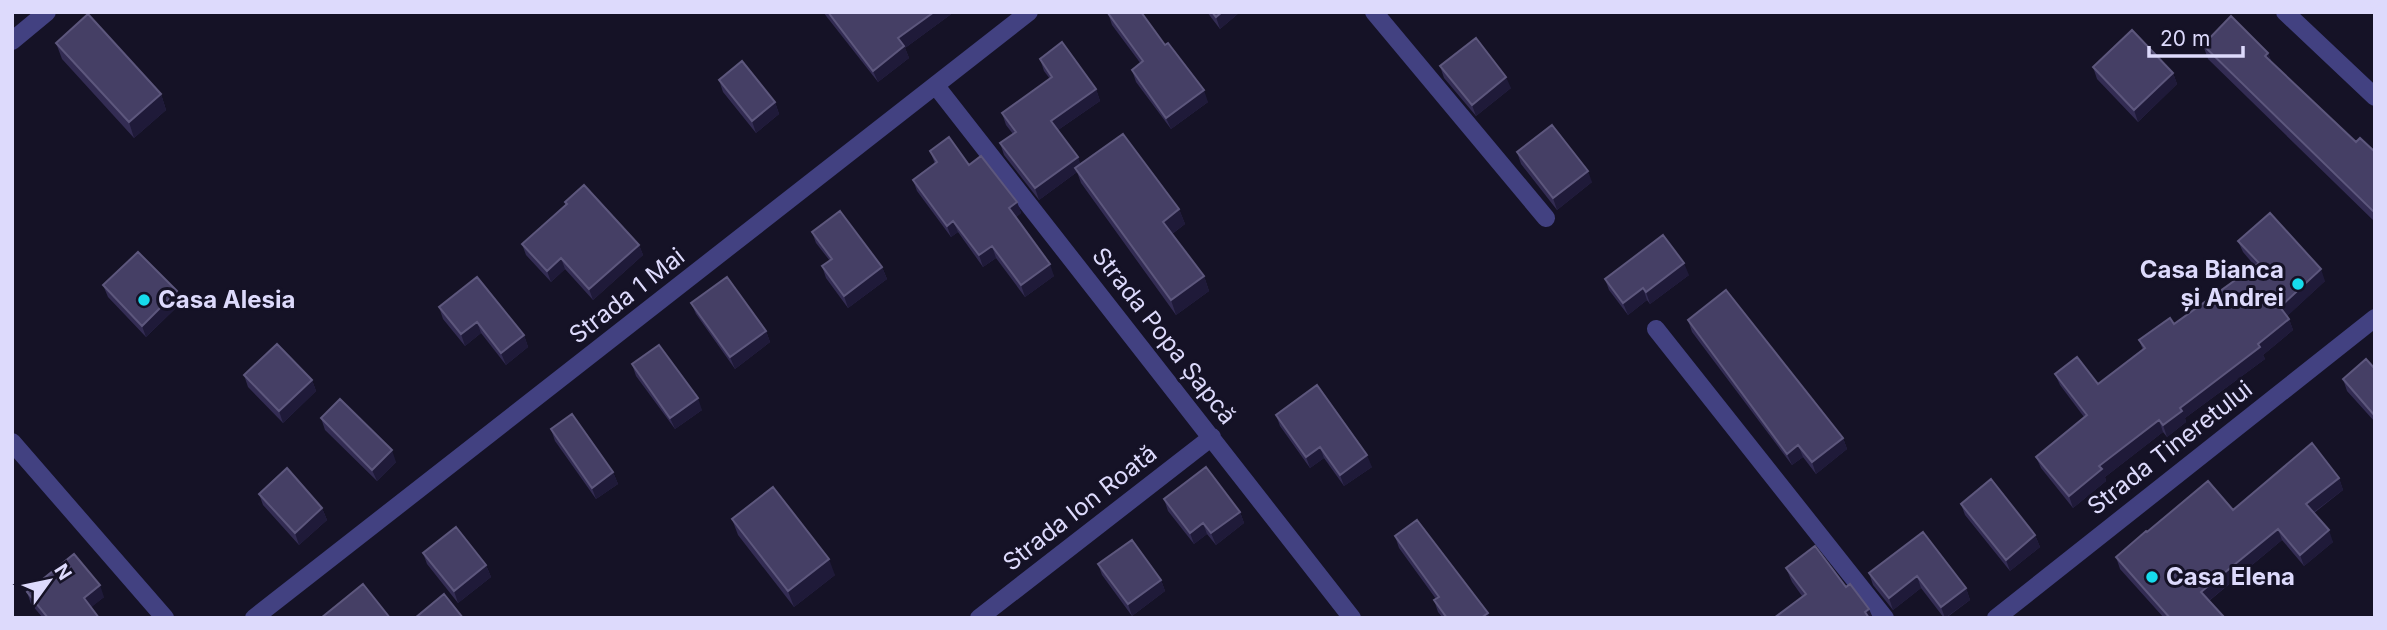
<svg xmlns="http://www.w3.org/2000/svg" width="2387" height="630" font-family="Inter,sans-serif">
<style>
.lines{fill:none;stroke-linecap:round;stroke-linejoin:round}
.minor{stroke:#424181;stroke-width:18}
.wall{fill:#332c53}
.shaded-wall{fill:#1f1a39}
.building{fill:#453f65;stroke:#5d577d;stroke-width:2}
.poi-dot{fill:#16dbec;stroke:#151226;stroke-width:2.5}
.labels{text-anchor:middle;stroke-width:6;stroke-linejoin:round;paint-order:stroke}
.poi-label{font-size:24px;font-weight:bold;fill:#dddafc;stroke:#151226;text-anchor:start}
.street-label{font-size:24px;fill:#dddafc;stroke:#151226}
</style>
<rect width="100%" height="100%" fill="#151226"/>
<g class="lines">
<!-- minor -->
<path class="minor" d="M 1374,12 L 1546,218
M 2285,12 L 2375,97
M 12,41 L 47,12
M 936,86 L 1352,618
M 1656,329 L 1885,618
M 12,442 L 165,618
M 254,618 L 1029,12
M 979,618 L 1212,437
M 1996,618 L 2375,318"/>
</g>
<!-- wall -->
<path class="wall" d="M 823,12 L 954,12 L 905,48 L 909,58 L 878,82 Z
M 1207,12 L 1240,12 L 1220,29 Z
M 1108,13 L 1208,102 L 1171,129 L 1136,82 L 1132,70 L 1141,64 L 1112,25 Z
M 56,43 L 161,94 L 166,110 L 134,138 L 62,59 Z
M 2203,45 L 2268,53 L 2272,63 L 2356,142 L 2375,152 L 2375,222 L 2208,59 Z
M 1040,59 L 1096,89 L 1100,101 L 1058,130 L 1078,157 L 1080,165 L 1179,209 L 1185,224 L 1172,234 L 1204,276 L 1209,291 L 1176,315 L 1081,183 L 1077,172 L 1039,200 L 1004,155 L 1000,143 L 1013,134 L 1006,125 L 1002,113 L 1050,79 L 1044,71 Z
M 1440,66 L 1511,88 L 1476,116 L 1444,78 Z
M 2093,67 L 2173,73 L 2177,84 L 2138,122 L 2097,79 Z
M 719,80 L 775,102 L 779,114 L 756,133 L 723,92 Z
M 930,151 L 969,165 L 1017,202 L 1021,213 L 1016,217 L 1054,276 L 1025,297 L 996,258 L 983,267 L 958,232 L 951,237 L 917,191 L 913,180 L 935,164 Z
M 1517,152 L 1592,182 L 1557,210 L 1521,164 Z
M 565,202 L 639,245 L 643,255 L 593,300 L 565,269 L 551,282 L 526,255 L 522,244 L 566,204 Z
M 812,232 L 882,267 L 887,279 L 848,308 L 826,278 L 822,266 L 830,261 L 816,243 Z
M 2238,241 L 2325,281 L 2287,316 L 2289,319 L 2293,330 L 2263,355 L 2265,359 L 2185,418 L 2186,422 L 2167,437 L 2163,432 L 2105,477 L 2106,481 L 2073,508 L 2041,468 L 2036,457 L 2084,417 L 2060,385 L 2055,374 L 2098,384 L 2143,350 L 2139,340 L 2174,324 L 2255,266 L 2243,252 Z
M 1689,275 L 1650,304 L 1647,300 L 1628,315 L 1609,290 L 1605,279 Z
M 103,285 L 181,303 L 146,337 L 108,297 Z
M 691,303 L 766,331 L 770,342 L 735,369 L 696,314 Z
M 439,307 L 524,335 L 528,347 L 506,365 L 481,333 L 465,346 L 443,319 Z
M 1688,320 L 1843,438 L 1847,449 L 1816,474 L 1803,457 L 1792,465 L 1692,332 Z
M 632,364 L 702,410 L 675,429 L 636,376 Z
M 2375,369 L 2375,422 L 2347,391 L 2343,379 Z
M 244,375 L 312,380 L 316,391 L 283,423 L 248,387 Z
M 1276,415 L 1372,467 L 1344,486 L 1324,458 L 1310,468 L 1280,426 Z
M 321,418 L 396,462 L 377,481 L 325,430 Z
M 551,429 L 613,472 L 618,484 L 596,499 L 555,441 Z
M 2339,478 L 2343,490 L 2314,513 L 2333,542 L 2304,566 L 2282,540 L 2209,601 L 2224,618 L 2164,618 L 2120,569 L 2116,557 L 2147,532 L 2233,510 Z
M 259,494 L 322,508 L 327,520 L 299,545 L 263,505 Z
M 1164,499 L 1240,512 L 1244,523 L 1216,545 L 1207,534 L 1194,544 L 1168,511 Z
M 1961,504 L 2035,535 L 2040,547 L 2010,571 L 1965,515 Z
M 732,519 L 835,575 L 794,607 L 738,535 Z
M 1923,532 L 1966,588 L 1970,600 L 1946,618 L 1944,618 L 1921,588 L 1893,610 L 1873,585 L 1869,573 Z
M 1395,536 L 1490,618 L 1443,618 L 1438,612 L 1434,600 L 1436,599 L 1399,548 Z
M 423,553 L 486,565 L 491,577 L 458,603 L 427,564 Z
M 1098,564 L 1161,580 L 1165,591 L 1132,616 L 1102,575 Z
M 1786,568 L 1846,587 L 1802,596 L 1792,582 Z
M 27,592 L 104,597 L 91,607 L 99,618 L 43,618 L 31,604 Z"/>
<!-- shaded-wall -->
<path class="shaded-wall" d="M 934,12 L 954,12 L 905,48 L 909,58 L 878,82 L 873,71 L 898,38 Z
M 1222,12 L 1240,12 L 1220,29 L 1216,17 Z
M 2268,53 L 2273,67 L 2265,56 Z
M 2173,73 L 2177,84 L 2138,122 L 2134,110 Z
M 1506,77 L 1511,88 L 1476,116 L 1472,105 Z
M 1096,89 L 1100,101 L 1055,132 L 1051,121 Z
M 1204,90 L 1208,102 L 1171,129 L 1166,118 Z
M 161,94 L 166,110 L 134,138 L 129,122 Z
M 775,102 L 779,114 L 756,133 L 752,121 Z
M 1078,157 L 1082,169 L 1075,168 L 1077,172 L 1039,200 L 1035,188 Z
M 1588,171 L 1592,182 L 1557,210 L 1553,198 Z
M 1017,202 L 1021,213 L 1013,219 L 1009,208 Z
M 1179,209 L 1185,224 L 1169,236 L 1163,222 Z
M 953,221 L 958,232 L 951,237 L 947,226 Z
M 12,230 L 14,234 L 12,258 Z
M 639,245 L 643,255 L 593,300 L 589,289 Z
M 992,246 L 996,258 L 983,267 L 979,255 Z
M 561,258 L 565,269 L 551,282 L 547,271 Z
M 1684,263 L 1689,275 L 1650,304 L 1646,292 Z
M 1050,264 L 1054,276 L 1025,297 L 1021,285 Z
M 882,267 L 887,279 L 848,308 L 844,296 Z
M 2321,269 L 2325,281 L 2284,319 L 2280,307 Z
M 1204,276 L 1209,291 L 1176,315 L 1171,300 Z
M 1643,288 L 1647,300 L 1628,315 L 1623,303 Z
M 177,291 L 181,303 L 146,337 L 142,326 Z
M 2289,319 L 2293,330 L 2263,355 L 2265,359 L 2185,418 L 2186,422 L 2167,437 L 2163,425 L 2180,408 Z
M 477,322 L 481,333 L 465,346 L 461,334 Z
M 766,331 L 770,342 L 735,369 L 730,357 Z
M 524,335 L 528,347 L 506,365 L 501,353 Z
M 312,380 L 316,391 L 283,423 L 279,411 Z
M 698,398 L 702,410 L 675,429 L 670,418 Z
M 2159,420 L 2163,432 L 2105,477 L 2106,481 L 2073,508 L 2069,496 L 2099,466 Z
M 1843,438 L 1847,449 L 1816,474 L 1812,462 Z
M 1798,445 L 1803,457 L 1792,465 L 1787,454 Z
M 1320,447 L 1324,458 L 1310,468 L 1306,457 Z
M 392,450 L 396,462 L 377,481 L 372,470 Z
M 1367,455 L 1372,467 L 1344,486 L 1340,475 Z
M 613,472 L 618,484 L 596,499 L 592,488 Z
M 2339,478 L 2343,490 L 2310,515 L 2306,504 Z
M 322,508 L 327,520 L 299,545 L 295,533 Z
M 1240,512 L 1244,523 L 1216,545 L 1211,533 Z
M 1203,523 L 1207,534 L 1194,544 L 1190,533 Z
M 2278,529 L 2282,540 L 2205,604 L 2201,592 Z
M 2329,530 L 2333,542 L 2304,566 L 2300,555 Z
M 2035,535 L 2040,547 L 2010,571 L 2006,560 Z
M 829,559 L 835,575 L 794,607 L 788,591 Z
M 486,565 L 491,577 L 458,603 L 454,591 Z
M 1917,576 L 1921,588 L 1893,610 L 1889,598 Z
M 1161,580 L 1165,591 L 1132,616 L 1128,604 Z
M 100,585 L 104,597 L 88,610 L 84,598 Z
M 1966,588 L 1970,600 L 1945,618 L 1941,607 Z
M 1869,609 L 1873,618 L 1867,618 L 1865,612 Z
M 1488,613 L 1490,618 L 1481,618 Z"/>
<!-- building -->
<path class="building" d="M 828,12 L 934,12 L 898,38 L 904,46 L 873,71 Z
M 1109,12 L 1141,12 L 1165,45 L 1168,43 L 1204,90 L 1166,118 L 1132,70 L 1143,61 L 1108,13 Z
M 1212,12 L 1222,12 L 1216,17 Z
M 88,14 L 161,94 L 129,122 L 56,43 Z
M 2231,16 L 2268,53 L 2265,56 L 2356,142 L 2360,138 L 2375,152 L 2375,213 L 2203,45 Z
M 2132,30 L 2173,73 L 2134,110 L 2093,67 Z
M 1476,38 L 1506,77 L 1472,105 L 1440,66 Z
M 1062,42 L 1096,89 L 1051,121 L 1078,157 L 1035,188 L 1000,143 L 1016,132 L 1002,113 L 1052,77 L 1040,59 Z
M 742,61 L 775,102 L 752,121 L 719,80 Z
M 1552,125 L 1588,171 L 1553,198 L 1517,152 Z
M 1123,134 L 1179,209 L 1163,222 L 1204,276 L 1171,300 L 1075,168 Z
M 949,137 L 969,165 L 981,156 L 1017,202 L 1009,208 L 1050,264 L 1021,285 L 992,246 L 979,255 L 953,221 L 947,226 L 913,180 L 937,162 L 930,151 Z
M 584,185 L 639,245 L 589,289 L 561,258 L 547,271 L 522,244 L 567,204 L 565,202 Z
M 840,211 L 882,267 L 844,296 L 822,266 L 832,259 L 812,232 Z
M 2270,213 L 2321,269 L 2280,307 L 2289,319 L 2258,344 L 2260,347 L 2180,408 L 2182,411 L 2163,425 L 2159,420 L 2099,466 L 2102,469 L 2069,496 L 2036,457 L 2087,415 L 2055,374 L 2077,357 L 2098,384 L 2145,348 L 2139,340 L 2170,318 L 2174,324 L 2259,263 L 2238,241 Z
M 1663,235 L 1684,263 L 1646,292 L 1643,288 L 1623,303 L 1605,279 Z
M 138,252 L 177,291 L 142,326 L 103,285 Z
M 477,277 L 524,335 L 501,353 L 477,322 L 461,334 L 439,307 Z
M 727,277 L 766,331 L 730,357 L 691,303 Z
M 1726,290 L 1843,438 L 1812,462 L 1798,445 L 1787,454 L 1688,320 Z
M 277,344 L 312,380 L 279,411 L 244,375 Z
M 659,345 L 698,398 L 670,418 L 632,364 Z
M 2366,359 L 2375,369 L 2375,416 L 2343,379 Z
M 1317,385 L 1367,455 L 1340,475 L 1320,447 L 1306,457 L 1276,415 Z
M 340,399 L 392,450 L 372,470 L 321,418 Z
M 572,414 L 613,472 L 592,488 L 551,429 Z
M 2312,443 L 2339,478 L 2306,504 L 2329,530 L 2300,555 L 2278,529 L 2201,592 L 2224,617 L 2223,618 L 2170,618 L 2116,557 L 2146,531 L 2147,532 L 2208,481 L 2233,510 Z
M 1206,467 L 1240,512 L 1211,533 L 1203,523 L 1190,533 L 1164,499 Z
M 287,468 L 322,508 L 295,533 L 259,494 Z
M 1991,479 L 2035,535 L 2006,560 L 1961,504 Z
M 773,487 L 829,559 L 788,591 L 732,519 Z
M 1417,520 L 1488,613 L 1481,618 L 1447,618 L 1434,600 L 1439,597 L 1395,536 Z
M 456,527 L 486,565 L 454,591 L 423,553 Z
M 1923,532 L 1966,588 L 1941,607 L 1917,576 L 1889,598 L 1869,573 Z
M 1132,540 L 1161,580 L 1128,604 L 1098,564 Z
M 1815,546 L 1846,587 L 1850,584 L 1869,609 L 1865,612 L 1869,618 L 1774,618 L 1806,594 L 1786,568 Z
M 74,554 L 100,585 L 84,598 L 99,618 L 48,618 L 27,592 Z
M 363,584 L 390,618 L 321,618 Z
M 444,594 L 463,618 L 415,618 Z"/>
<!-- markers -->
<g class="poi-dot">
<circle cx="2298" cy="284" r="7"/>
<circle cx="144" cy="300" r="7"/>
<circle cx="2152" cy="577" r="7"/>
</g>
<g class="labels">
<!-- poi labels -->
<g class="poi-label">
<text x="2284" y="278" text-anchor="end">Casa Bianca<tspan x="2284" dy="28">și Andrei</tspan></text>
<text x="158" y="308">Casa Alesia</text>
<text x="2166" y="585">Casa Elena</text>
</g>
<!-- street labels -->
<g class="street-label">
<text transform="translate(627 296) rotate(-38)" y="8">Strada 1 Mai</text>
<text transform="translate(1164 336) rotate(52)" y="8">Strada Popa Șapcă</text>
<text transform="translate(2170 448) rotate(-38)" y="8">Strada Tineretului</text>
<text transform="translate(1080 508) rotate(-38)" y="8">Strada Ion Roată</text>
</g>
</g>
<!-- border -->
<rect width="2387" height="630" fill="none" stroke="#dddafc" stroke-width="28"/>
<!-- north arrow -->
<g transform="translate(49 581) rotate(57)" stroke="#151226" stroke-width="5" paint-order="stroke">
<path d="M0-5L12 26L0 18L-12 26Z" fill="#dddafc"/>
<text y="-10" font-size="19" font-weight="bold" text-anchor="middle" fill="#dddafc">N</text>
</g>
<!-- scale -->
<path d="M2149 46v10h94v-10" fill="none" stroke="#dddafc" stroke-width="3.5"/>
<text x="2160" y="46" font-size="21" fill="#dddafc" stroke="#151226" stroke-width="5" paint-order="stroke">20 m</text>
</svg>
